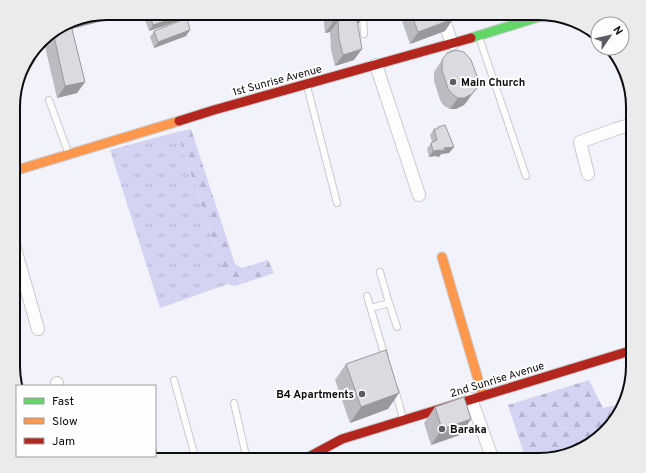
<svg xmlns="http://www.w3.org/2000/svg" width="646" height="473" font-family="Overpass,sans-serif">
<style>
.grass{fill:url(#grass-tufts)}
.forest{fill:url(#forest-firs)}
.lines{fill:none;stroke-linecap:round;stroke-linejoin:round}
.lane-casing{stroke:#c9c9cf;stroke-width:8}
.street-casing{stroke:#c9c9cf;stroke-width:14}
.fast-casing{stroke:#c9c9cf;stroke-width:11}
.slow-casing{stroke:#c9c9cf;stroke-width:11}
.jam-casing{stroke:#c9c9cf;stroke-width:11}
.lane{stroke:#fdfdfe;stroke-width:6}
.street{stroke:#fdfdfe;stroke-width:12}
.fast{stroke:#63d668;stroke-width:9}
.slow{stroke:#ff974d;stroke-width:9}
.jam{stroke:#b3261e;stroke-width:9}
.wall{fill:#bbbbc1}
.shaded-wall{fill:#99999d}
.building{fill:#dadae0;stroke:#99999d}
.poi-dot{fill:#5c5c63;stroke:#fefefe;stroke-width:1.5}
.labels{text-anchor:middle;stroke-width:4;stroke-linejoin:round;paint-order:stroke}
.street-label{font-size:11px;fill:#0c0c11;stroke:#fefefe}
.poi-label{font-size:11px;font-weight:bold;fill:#0c0c11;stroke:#fefefe;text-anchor:start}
.rim{fill:none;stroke:#0c0c11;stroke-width:2}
</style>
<defs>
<pattern id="grass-tufts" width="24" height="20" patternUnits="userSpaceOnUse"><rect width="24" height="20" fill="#d5d3f2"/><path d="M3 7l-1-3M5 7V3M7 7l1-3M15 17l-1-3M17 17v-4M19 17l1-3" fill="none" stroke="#b6b4ce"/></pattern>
<pattern id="forest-firs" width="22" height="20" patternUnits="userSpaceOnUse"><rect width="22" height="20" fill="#d5d3f2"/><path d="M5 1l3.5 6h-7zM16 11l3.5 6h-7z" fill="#b6b4ce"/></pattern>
</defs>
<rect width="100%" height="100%" fill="#f2f2fa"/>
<!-- grass -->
<path class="grass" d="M 177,132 L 228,284 L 160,308 L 110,150 Z"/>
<!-- forest -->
<path class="forest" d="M 191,129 L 235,264 L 242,268 L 268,260 L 274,273 L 235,286 L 228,284 L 177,132 Z
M 589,380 L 603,408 L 621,404 L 614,424 L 581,450 L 540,460 L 526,460 L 508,405 Z"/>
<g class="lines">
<defs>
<path id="lane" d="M 363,15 L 364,34
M 479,37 L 526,176
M 23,68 L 27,67 L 32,59 L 31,53
M 307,86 L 337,203
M 49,100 L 68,152
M 367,296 L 385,357
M 389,303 L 397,327
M 371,308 L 389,303 L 380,272
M 174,380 L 196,460
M 395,389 L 403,419
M 234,403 L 247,460"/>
<path id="street" d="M 442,14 L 452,44
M 376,65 L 419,195
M 588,174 L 580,142 L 616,129 L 633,124
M 14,245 L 38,329
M 57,383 L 57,386
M 471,399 L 493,460"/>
<path id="fast" d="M 471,38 L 548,14"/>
<path id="slow" d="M 14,171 L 179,121
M 442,257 L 483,396"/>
<path id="jam" d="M 179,121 L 214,110 L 471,38
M 303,460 L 342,439 L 633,350"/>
</defs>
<!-- lane casing -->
<use href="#lane" class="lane-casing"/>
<!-- street casing -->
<use href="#street" class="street-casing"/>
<!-- fast casing -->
<use href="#fast" class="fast-casing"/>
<!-- slow casing -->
<use href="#slow" class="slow-casing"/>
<!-- jam casing -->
<use href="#jam" class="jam-casing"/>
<!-- lane -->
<use href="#lane" class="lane"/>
<!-- street -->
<use href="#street" class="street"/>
<!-- fast -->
<use href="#fast" class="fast"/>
<!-- slow -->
<use href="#slow" class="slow"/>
<!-- jam -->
<use href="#jam" class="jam"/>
</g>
<!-- wall -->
<path class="wall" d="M 452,14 L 453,19 L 445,31 L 410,44 L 400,15 Z
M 323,15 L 361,15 L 362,18 L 357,24 L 354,60 L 335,66 L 331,50 L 330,32 L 325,33 Z
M 147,17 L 183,17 L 181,20 L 149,31 L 145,20 Z
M 76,18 L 113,18 L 72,29 L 85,82 L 77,93 L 57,98 L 43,38 L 45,36 Z
M 190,30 L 186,36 L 154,48 L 150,37 L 154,31 Z
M 610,49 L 623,65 L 629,86 L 623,88 L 610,50 Z
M 447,53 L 469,99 L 464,105 L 456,109 L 450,109 L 444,106 L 440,100 L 434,81 L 434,72 Z
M 434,129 L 454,147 L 449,153 L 441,154 L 439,157 L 435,156 L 429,157 L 427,149 L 432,142 L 430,135 Z
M 346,364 L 399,393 L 388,409 L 350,423 L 335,380 Z
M 435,407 L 471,419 L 460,435 L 431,445 L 424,423 Z
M 117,456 L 155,456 L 158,460 L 118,460 Z"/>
<!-- shaded-wall -->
<path class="shaded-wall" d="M 177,17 L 183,17 L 181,20 L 149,31 L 153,25 Z
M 78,18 L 113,18 L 68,30 L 76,19 Z
M 362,18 L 354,30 L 357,20 Z
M 453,19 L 445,31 L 410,44 L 418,32 Z
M 338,21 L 330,32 L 325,33 L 333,22 Z
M 190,30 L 186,36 L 154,48 L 158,42 Z
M 362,49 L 354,60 L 335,66 L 343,55 Z
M 628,81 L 629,86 L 623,88 Z
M 85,82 L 77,93 L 57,98 L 65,86 Z
M 477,88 L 464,105 L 456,109 L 450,109 L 458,98 Z
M 18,143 L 14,149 L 14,144 Z
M 454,147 L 449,153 L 441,154 L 439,157 L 435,156 L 429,157 L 433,151 L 444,148 Z
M 399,393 L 388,409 L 350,423 L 361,407 Z
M 471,419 L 460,435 L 431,445 L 442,429 Z"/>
<!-- building -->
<path class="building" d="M 452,14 L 453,19 L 418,32 L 412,15 Z
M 332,15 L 361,15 L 362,18 L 357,20 L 362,49 L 343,55 L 339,39 L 338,21 L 333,22 Z
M 150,17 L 177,17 L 153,25 Z
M 187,18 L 190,30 L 158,42 L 154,31 Z
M 70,21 L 85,82 L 65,86 L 53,32 Z
M 456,50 L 464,52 L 471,60 L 478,79 L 477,88 L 472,94 L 464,98 L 458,98 L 452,94 L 448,89 L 442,70 L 442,60 L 447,53 Z
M 14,124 L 18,143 L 14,144 Z
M 445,125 L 454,147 L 444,148 L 444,151 L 439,150 L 433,151 L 431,143 L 437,140 L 434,129 L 438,129 L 438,127 Z
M 386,350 L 399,393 L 361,407 L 346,364 Z
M 464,397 L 471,419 L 442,429 L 435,407 Z
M 155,444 L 158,460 L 125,460 L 125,456 L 155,456 Z"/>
<!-- markers -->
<g class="poi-dot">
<circle cx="453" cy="82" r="4"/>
<circle cx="362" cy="394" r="4"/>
<circle cx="442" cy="429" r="4"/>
</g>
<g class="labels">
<!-- street labels -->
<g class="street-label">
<text transform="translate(277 80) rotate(-15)" y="4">1st Sunrise Avenue</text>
<text transform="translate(497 379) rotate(-17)" y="4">2nd Sunrise Avenue</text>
</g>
<!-- poi labels -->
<g class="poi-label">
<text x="461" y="86">Main Church</text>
<text x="354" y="398" text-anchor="end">B4 Apartments</text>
<text x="450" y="433">Baraka</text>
</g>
</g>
<!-- crop -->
<path d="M0 0H646V473H0ZM107 20H539A87 87 0 0 1 626 107V366A87 87 0 0 1 539 453H107A87 87 0 0 1 20 366V107A87 87 0 0 1 107 20Z" fill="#ebebeb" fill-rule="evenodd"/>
<path class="rim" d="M107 20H539A87 87 0 0 1 626 107V366A87 87 0 0 1 539 453H107A87 87 0 0 1 20 366V107A87 87 0 0 1 107 20Z"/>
<!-- legend -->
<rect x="16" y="385" width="140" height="72" fill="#fefefe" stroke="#9d9d9f"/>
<rect x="24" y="398" width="20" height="6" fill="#63d668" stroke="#9d9d9f"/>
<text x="52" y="405" font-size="12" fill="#0c0c11">Fast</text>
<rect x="24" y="418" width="20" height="6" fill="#ff974d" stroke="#9d9d9f"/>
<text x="52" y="425" font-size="12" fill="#0c0c11">Slow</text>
<rect x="24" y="438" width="20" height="6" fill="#b3261e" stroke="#9d9d9f"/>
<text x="52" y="445" font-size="12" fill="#0c0c11">Jam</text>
<!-- north arrow -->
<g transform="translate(610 36) rotate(56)"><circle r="19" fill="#fefefe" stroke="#9d9d9f"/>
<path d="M0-3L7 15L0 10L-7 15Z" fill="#5c5c63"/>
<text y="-6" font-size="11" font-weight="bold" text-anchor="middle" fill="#0c0c11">N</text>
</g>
</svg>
